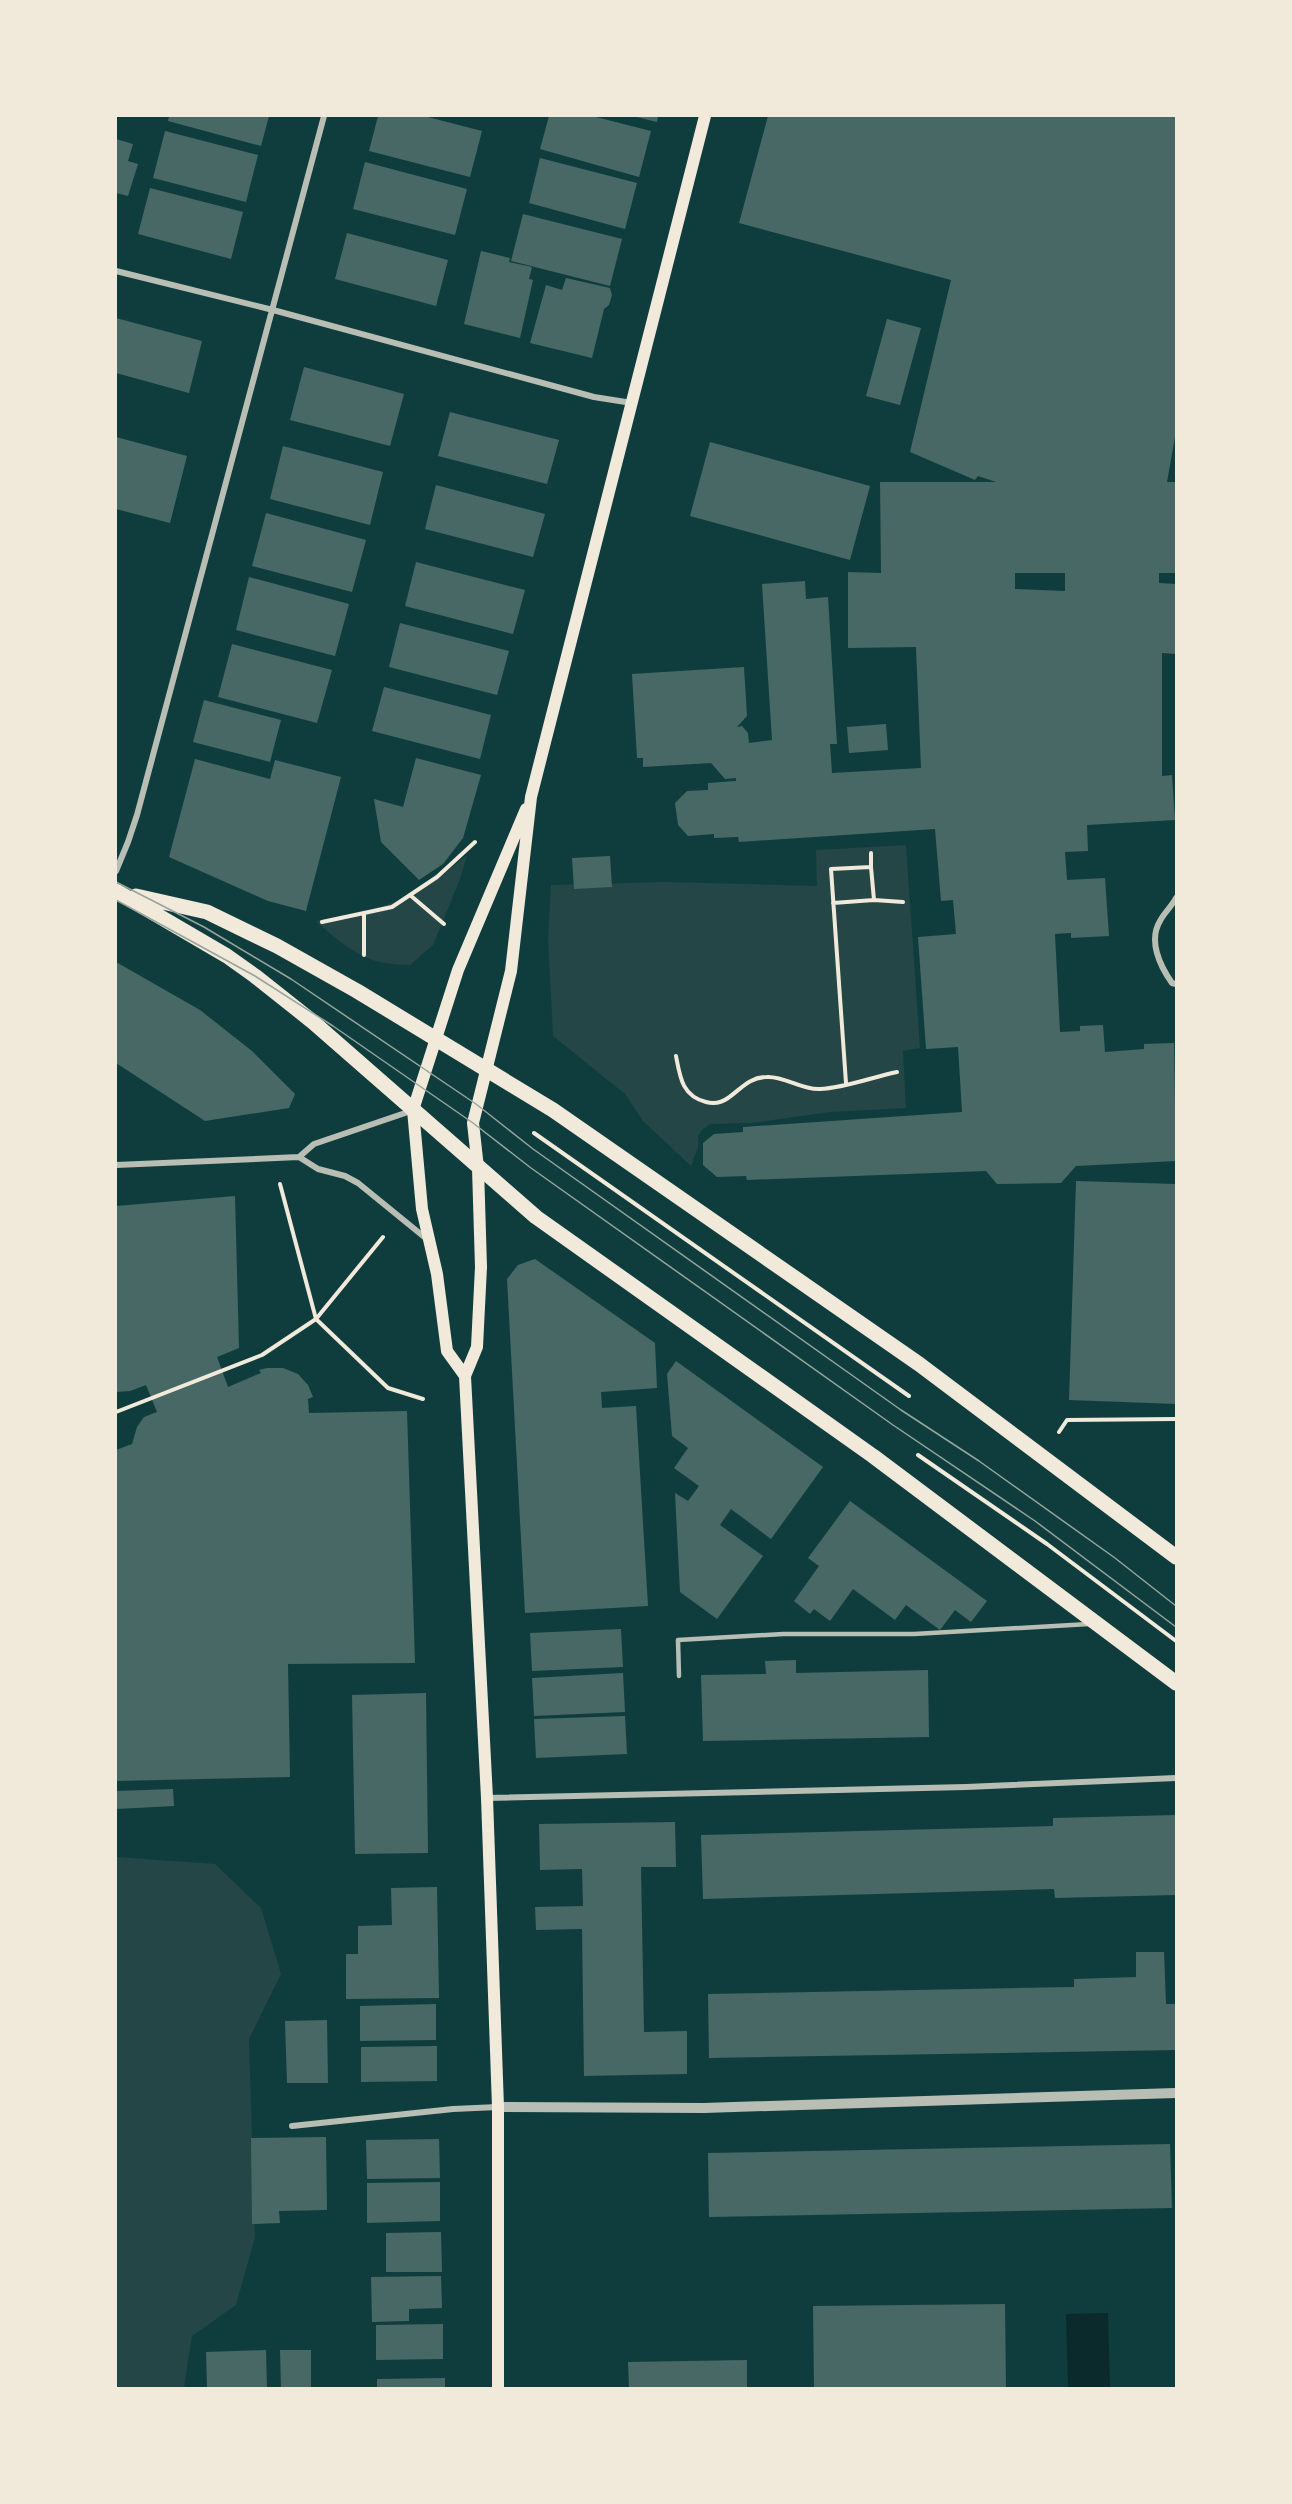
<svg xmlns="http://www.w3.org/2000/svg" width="1292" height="2504" font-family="'Varela Round',sans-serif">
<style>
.green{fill:#244646}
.water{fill:#0a2a2b}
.building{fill:#486865;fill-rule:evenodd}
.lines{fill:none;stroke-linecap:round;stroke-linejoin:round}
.path{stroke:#f1e9da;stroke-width:4}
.service{stroke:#b8beb3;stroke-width:4.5}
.minor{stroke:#b8beb3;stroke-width:6}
.tertiary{stroke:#b8beb3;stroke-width:10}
.secondary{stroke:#f1e9da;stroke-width:12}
.primary{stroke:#f1e9da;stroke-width:15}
.tram{stroke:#97a49c;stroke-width:1.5}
</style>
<rect width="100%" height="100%" fill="#0f3d3e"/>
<!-- green -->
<path class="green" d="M 906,845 L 920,1048 L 903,1051 L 906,1108 L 830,1112 L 751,1123 L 710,1124 L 702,1130 L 698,1136 L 698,1147 L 691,1166 L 643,1121 L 625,1094 L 553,1036 L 548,937 L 551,885 L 664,882 L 817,886 L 816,850 Z
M 467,855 L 460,879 L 433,945 L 410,965 C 364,965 349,949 315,921 C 382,911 415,900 467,855 Z
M 116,1857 L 215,1864 L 261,1908 L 281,1974 L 249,2039 L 255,2237 L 236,2305 L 192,2336 L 184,2388 L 116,2388 Z"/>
<!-- water -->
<path class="water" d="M 1108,2313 L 1110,2388 L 1068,2388 L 1066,2314 Z"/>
<!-- building -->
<path class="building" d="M 169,116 L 269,116 L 261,146 L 168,121 Z
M 378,116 L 424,116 L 482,131 L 470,177 L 369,151 Z
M 549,116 L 592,116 L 651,131 L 639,177 L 540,149 Z
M 633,116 L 658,116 L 657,122 Z
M 768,116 L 1176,116 L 1176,431 L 1167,482 L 1176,482 L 1176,573 L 1159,573 L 1159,583 L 1176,584 L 1176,654 L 1162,653 L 1162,776 L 1172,775 L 1175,820 L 1087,825 L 1088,851 L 1065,852 L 1067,880 L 1105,878 L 1109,936 L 1071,938 L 1071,933 L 1055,934 L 1060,1032 L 1080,1031 L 1080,1026 L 1103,1025 L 1105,1052 L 1144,1049 L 1144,1044 L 1174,1043 L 1176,1161 L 1076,1166 L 1061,1183 L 997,1184 L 986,1171 L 747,1180 L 746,1176 L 717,1177 L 703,1165 L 703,1143 L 714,1134 L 743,1132 L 743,1127 L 962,1112 L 958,1047 L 926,1049 L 918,937 L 956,934 L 953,900 L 941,901 L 935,829 L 739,842 L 738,837 L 714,838 L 714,834 L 688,836 L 678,825 L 675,803 L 687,791 L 708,790 L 708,783 L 736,781 L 736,778 L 725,779 L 711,763 L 643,767 L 643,758 L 637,758 L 632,674 L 744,667 L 747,716 L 737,727 L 742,726 L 748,733 L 749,743 L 772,740 L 762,584 L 805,581 L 806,599 L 828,597 L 837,744 L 830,744 L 832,773 L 921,768 L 916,647 L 848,648 L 848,572 L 881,573 L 880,482 L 996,482 L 978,476 L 975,480 L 910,452 L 951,280 L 739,223 ZM 1015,573 L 1065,573 L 1065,591 L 1015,589 Z
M 165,131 L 258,155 L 246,202 L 153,178 Z
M 116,139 L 133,144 L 128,161 L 138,164 L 128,196 L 116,193 Z
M 540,158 L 637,183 L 625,229 L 529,203 Z
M 365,162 L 467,189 L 455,235 L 353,209 Z
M 150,188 L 243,212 L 231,259 L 138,234 Z
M 523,214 L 622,239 L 610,286 L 511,261 Z
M 347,233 L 448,260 L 436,306 L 335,279 Z
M 481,251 L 510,258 L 509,262 L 532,267 L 529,279 L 533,280 L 520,338 L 464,324 Z
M 566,278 L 610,288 L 612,295 L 609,305 L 604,309 L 592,358 L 530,343 L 546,285 L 562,290 Z
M 116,318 L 202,341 L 189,393 L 116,373 Z
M 887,319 L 921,328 L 900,405 L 866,396 Z
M 304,367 L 404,394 L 390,446 L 290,420 Z
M 450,412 L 559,440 L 547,484 L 438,456 Z
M 116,437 L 187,456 L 170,523 L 116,509 Z
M 710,442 L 870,486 L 850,560 L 690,516 Z
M 283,446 L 383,472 L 370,525 L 270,499 Z
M 436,485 L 545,514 L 533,557 L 425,529 Z
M 266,513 L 366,540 L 352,592 L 252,566 Z
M 416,562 L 525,590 L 513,634 L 405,606 Z
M 249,577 L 349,604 L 335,656 L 236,630 Z
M 400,623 L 509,651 L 497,695 L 389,667 Z
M 232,644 L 332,670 L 317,723 L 218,697 Z
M 384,687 L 491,715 L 480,759 L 372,731 Z
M 204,700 L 281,720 L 270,762 L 193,742 Z
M 886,724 L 888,750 L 849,753 L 847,727 Z
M 416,758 L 481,775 L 463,838 L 443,864 L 419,880 L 381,842 L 374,799 L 403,807 Z
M 195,759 L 270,779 L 275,760 L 341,777 L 306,911 L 268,901 L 169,857 Z
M 610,856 L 612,887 L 574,889 L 572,858 Z
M 116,962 L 200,1010 L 252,1051 L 295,1094 L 289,1108 L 205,1121 L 116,1063 Z
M 1076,1181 L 1176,1184 L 1176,1404 L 1069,1400 Z
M 235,1196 L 239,1348 L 217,1357 L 228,1387 L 261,1373 L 259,1370 L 267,1368 L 283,1368 L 298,1374 L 308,1385 L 313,1397 L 308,1399 L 309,1413 L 407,1411 L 415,1663 L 288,1664 L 290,1777 L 116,1781 L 116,1450 L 132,1444 L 137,1427 L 144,1417 L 157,1412 L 146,1385 L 130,1391 L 116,1392 L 116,1206 Z
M 535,1259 L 655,1343 L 657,1388 L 601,1392 L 602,1408 L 636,1406 L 648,1606 L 525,1613 L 507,1279 L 518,1265 Z
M 676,1361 L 823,1467 L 771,1539 L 731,1509 L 720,1525 L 763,1556 L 717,1619 L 680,1592 L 675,1493 L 688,1501 L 699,1486 L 674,1468 L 688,1448 L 672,1436 L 667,1374 Z
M 850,1501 L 987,1601 L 971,1622 L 955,1610 L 940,1630 L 906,1605 L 895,1620 L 853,1589 L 830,1621 L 814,1609 L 810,1614 L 794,1601 L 819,1566 L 808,1558 Z
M 621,1629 L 623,1667 L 532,1671 L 530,1633 Z
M 796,1660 L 796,1673 L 928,1670 L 929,1737 L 703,1741 L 701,1675 L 766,1674 L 765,1661 Z
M 623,1673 L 625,1712 L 534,1716 L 532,1678 Z
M 426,1693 L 428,1853 L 355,1854 L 352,1695 Z
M 625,1716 L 627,1754 L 536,1758 L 534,1719 Z
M 173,1789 L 174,1806 L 116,1809 L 116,1791 Z
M 1176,1815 L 1176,1895 L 1055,1898 L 1054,1889 L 703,1899 L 701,1835 L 1053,1826 L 1053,1818 Z
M 675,1822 L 676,1867 L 641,1867 L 644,2032 L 687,2031 L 687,2074 L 584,2076 L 582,1929 L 536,1930 L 535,1907 L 583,1906 L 582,1869 L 540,1870 L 539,1824 Z
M 437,1887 L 439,1998 L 346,1999 L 346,1954 L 358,1954 L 358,1926 L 392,1925 L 391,1888 Z
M 1136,1952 L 1164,1952 L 1166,2004 L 1176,2004 L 1176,2050 L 709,2058 L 708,1994 L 1074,1987 L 1074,1979 L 1136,1977 Z
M 436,2004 L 436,2040 L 360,2041 L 360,2006 Z
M 327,2020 L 328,2083 L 287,2083 L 285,2021 Z
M 437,2046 L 437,2081 L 361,2082 L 361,2047 Z
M 326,2137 L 327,2210 L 279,2211 L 280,2223 L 252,2224 L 251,2138 Z
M 439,2139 L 440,2178 L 367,2179 L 366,2140 Z
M 1170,2144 L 1172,2208 L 709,2217 L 708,2153 Z
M 440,2182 L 440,2221 L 367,2223 L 367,2183 Z
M 441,2232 L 442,2272 L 386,2272 L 386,2233 Z
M 441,2276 L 442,2308 L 409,2309 L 409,2321 L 372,2322 L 371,2277 Z
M 1005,2304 L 1006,2388 L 814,2388 L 813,2306 Z
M 443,2324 L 443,2359 L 376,2360 L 376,2325 Z
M 266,2350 L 267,2388 L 207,2388 L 206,2352 Z
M 280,2350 L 311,2350 L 311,2388 L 281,2388 Z
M 747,2360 L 747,2388 L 629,2388 L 628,2362 Z
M 445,2378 L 445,2388 L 377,2388 L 377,2379 Z"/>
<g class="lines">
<!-- path -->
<path class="path" d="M 871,853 L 871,867
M 410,895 L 444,924
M 874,900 L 903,902
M 833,903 L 874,900 L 871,867 L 831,869 L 846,1083
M 322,922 L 392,907 L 437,877 L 475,842
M 364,955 L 364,915
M 676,1056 C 680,1077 682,1096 706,1102 C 713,1104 721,1103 728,1098 C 741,1089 749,1077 767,1077 C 785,1076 801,1090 820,1089 C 844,1088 873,1077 897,1072
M 534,1133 L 909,1396
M 280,1184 L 316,1319 L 388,1388 L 423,1399
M 116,1412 L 262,1355 L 316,1319 L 383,1237
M 1059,1432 L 1067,1420 L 1176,1419
M 918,1455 L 1047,1544 L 1176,1641"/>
<!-- service -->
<path class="service" d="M 679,1676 L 678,1640 L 783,1634 L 914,1634 L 1089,1624"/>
<!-- minor -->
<path class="minor" d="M 116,271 L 273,310 L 594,397 L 632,403
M 116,871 L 128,842 L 137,815 L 324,116
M 1176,898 C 1172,906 1164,913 1160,921 C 1148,941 1160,966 1172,983 L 1176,984
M 299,1157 L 318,1169 L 345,1176 L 358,1183 L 428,1240
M 116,1165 L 299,1157 L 314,1144 L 411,1111
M 487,1798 L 966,1787 L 1176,1778
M 292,2126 L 453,2109 L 498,2107"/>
<!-- tertiary -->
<path class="tertiary" d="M 498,2107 L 704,2108 L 1176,2093"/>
<!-- secondary -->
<path class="secondary" d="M 465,1376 L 447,1351 L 437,1274 L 422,1209 L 413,1110 L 458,970 L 526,809
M 498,2388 L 498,2107 L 487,1798 L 465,1376 L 477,1347 L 481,1267 L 478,1168 L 473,1123 L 511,971 L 531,797 L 705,116"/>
<!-- primary -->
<path class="primary" d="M 116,891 L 227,956 L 255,976 L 313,1022 L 536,1217 L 873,1456 L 1176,1683
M 136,896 L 207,912 L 277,946 L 357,991 L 553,1110 L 919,1364 L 1176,1557"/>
<!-- tram -->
<path class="tram" d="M 116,882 L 204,927 L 291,979 L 476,1104 L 533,1149 L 901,1410 L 979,1461 L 1115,1558 L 1176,1606
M 116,900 L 255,976 L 333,1026 L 473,1123 L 531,1168 L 893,1425 L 1035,1521 L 1176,1627"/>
</g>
<!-- border -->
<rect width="1292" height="2504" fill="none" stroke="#f1e9da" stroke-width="234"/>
</svg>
